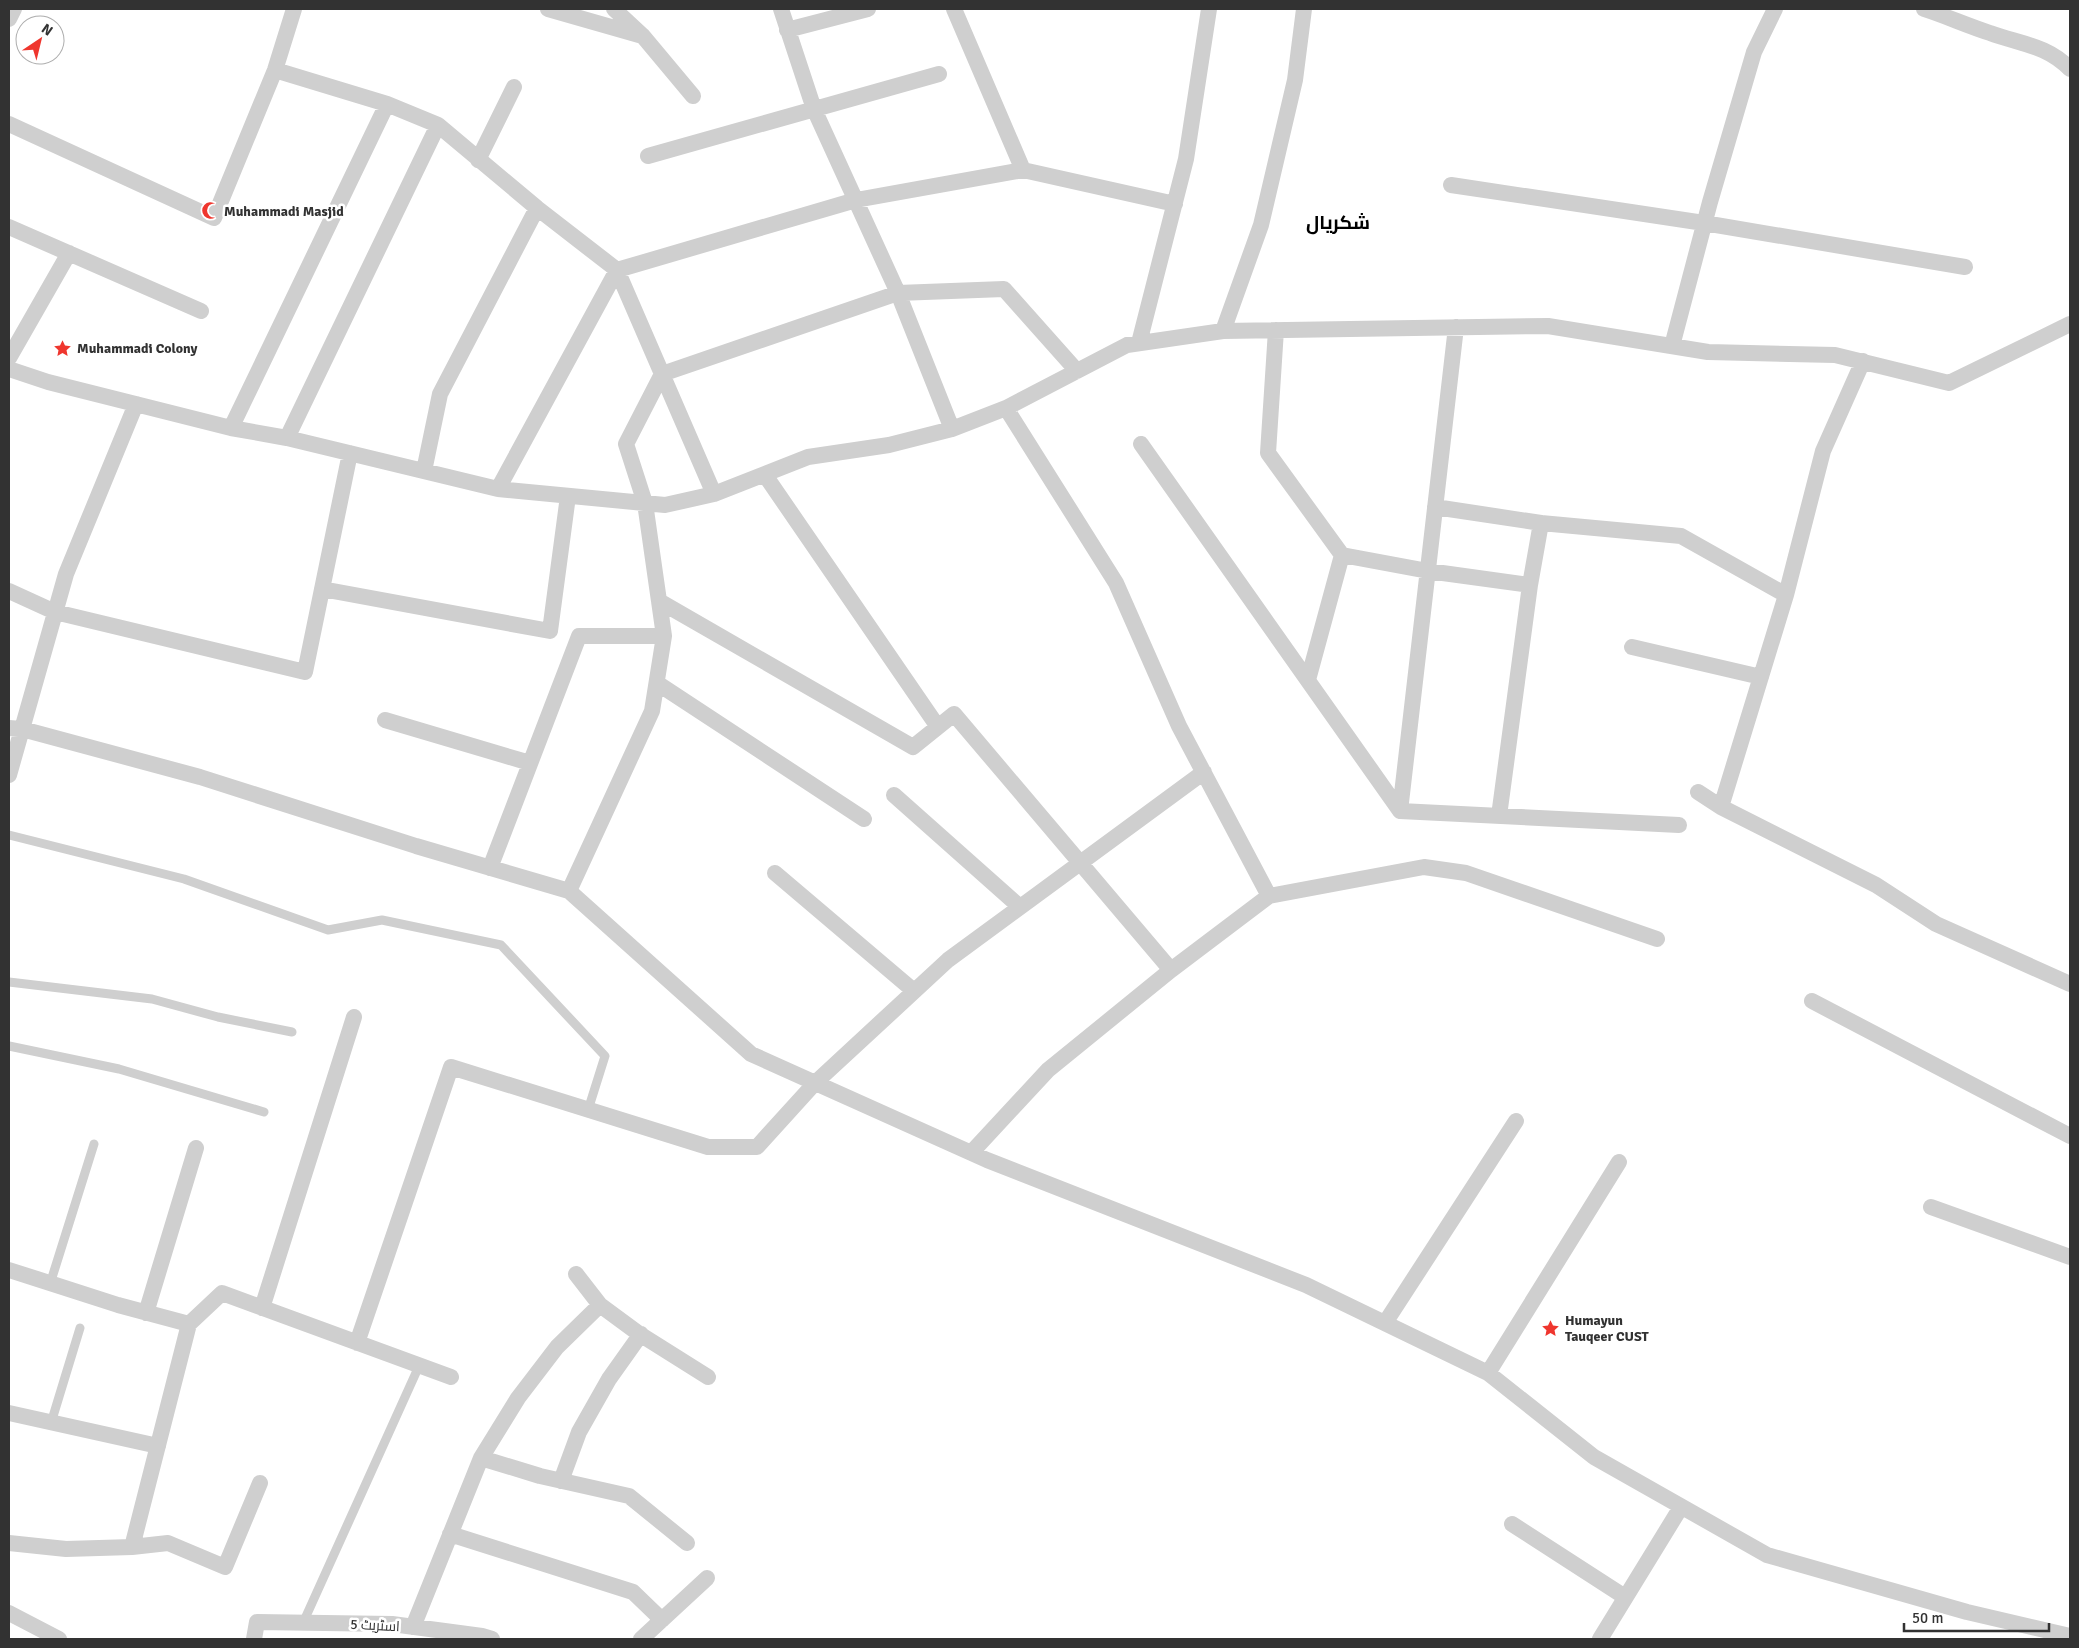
<svg xmlns="http://www.w3.org/2000/svg" width="2079" height="1648" font-family="Signika,Cairo,sans-serif">
<style>
.lines{fill:none;stroke-linecap:round;stroke-linejoin:round}
.lane{stroke:#cfcfcf;stroke-width:9}
.street{stroke:#cfcfcf;stroke-width:16}
.labels{text-anchor:middle;stroke-width:5;stroke-linejoin:round;paint-order:stroke}
.poi-label{font-size:14px;font-weight:bold;fill:#323232;stroke:#fff;text-anchor:start}
.street-label{font-size:14px;fill:#323232;stroke:#fff}
.district-label{font-size:19px;font-weight:bold;fill:#000;stroke:#fff}
</style>
<rect width="100%" height="100%" fill="#fff"/>
<g class="lines">
<!-- lane -->
<path class="lane" d="M 9,835 L 184,879 L 328,930 L 382,920 L 501,945 L 605,1056 L 588,1110
M 9,982 L 152,999 L 218,1017 L 292,1032
M 9,1046 L 119,1069 L 264,1112
M 50,1284 L 94,1144
M 51,1423 L 80,1328
M 303,1623 L 419,1366"/>
<!-- street -->
<path class="street" d="M 548,9 L 639,35
M 614,9 L 642,35 L 693,96
M 781,9 L 814,109 L 898,293 L 952,429
M 954,9 L 1023,170
M 1924,9 C 1946,16 1968,26 1990,33 C 2020,44 2047,45 2070,69
M 9,19 L 14,9
M 787,30 L 868,9
M 275,70 L 387,104 L 438,125 L 287,438
M 9,124 L 214,218 L 275,70 L 294,9
M 438,125 L 537,208 L 617,270 L 714,494
M 648,156 L 939,74
M 478,160 L 514,87
M 1451,185 L 1704,223 L 1965,267
M 9,227 L 201,311
M 1276,330 L 1268,453 L 1342,555 L 1428,571 L 1530,585
M 1223,331 L 1261,225 L 1295,80 L 1304,9
M 1139,343 L 1186,159 L 1209,9
M 1672,346 L 1710,202 L 1754,52 L 1775,9
M 9,358 L 69,253
M 9,369 L 48,382 L 231,428 L 287,438 L 498,489 L 665,505 L 714,494 L 808,457 L 889,445 L 952,429 L 1006,408 L 1127,345 L 1223,331 L 1548,326 L 1708,352 L 1835,355 L 1949,383 L 2070,324
M 1006,408 L 1116,583 L 1179,726 L 1269,896
M 231,428 L 387,104
M 1141,444 L 1400,811
M 424,471 L 440,394 L 537,208
M 765,475 L 938,727
M 498,489 L 617,270 L 856,200 L 1023,170 L 1175,204
M 1435,507 L 1541,523 L 1681,536 L 1786,595
M 322,589 L 550,631 L 568,496
M 9,591 L 55,612 L 305,672 L 350,453
M 659,601 L 913,747 L 954,714 L 1171,970
M 1632,647 L 1761,677
M 1308,680 L 1342,555
M 657,683 L 864,819
M 385,720 L 530,763
M 9,728 L 22,729 L 200,777 L 416,846 L 569,891 L 751,1054 L 987,1160 L 1306,1285 L 1488,1373 L 1594,1457 L 1767,1555 L 1967,1612 L 2070,1636
M 9,775 L 66,574 L 136,404
M 1698,792 L 1721,807 L 1876,885 L 1936,924 L 2070,984
M 894,795 L 1020,907
M 1721,807 L 1786,595 L 1823,451 L 1863,361
M 1400,811 L 1456,327
M 1400,811 L 1679,825
M 1499,816 L 1530,585 L 1541,523
M 490,868 L 579,636 L 664,636
M 775,873 L 914,991
M 569,891 L 652,711 L 664,636 L 645,503 L 626,444 L 662,374 L 898,293 L 1004,289 L 1077,371
M 1812,1001 L 2070,1136
M 971,1153 L 1048,1070 L 1171,970 L 1269,896 L 1424,867 L 1466,873 L 1657,939
M 1931,1207 L 2070,1257
M 9,1270 L 118,1305 L 189,1324
M 576,1274 L 600,1305 L 638,1333 L 708,1377
M 262,1308 L 354,1017
M 146,1313 L 196,1148
M 1385,1323 L 1516,1121
M 357,1343 L 451,1067 L 708,1147 L 757,1147 L 815,1083 L 948,960 L 1204,772
M 1488,1373 L 1619,1162
M 9,1413 L 158,1446
M 481,1458 L 540,1476 L 629,1496 L 687,1543
M 561,1481 L 579,1432 L 609,1379 L 641,1334
M 1512,1524 L 1625,1597
M 450,1534 L 633,1592 L 662,1620
M 9,1543 L 66,1549 L 132,1547 L 168,1543 L 225,1567 L 260,1483
M 132,1547 L 189,1324 L 222,1293 L 451,1377
M 9,1613 L 59,1639
M 413,1627 L 481,1458 L 518,1398 L 557,1347 L 600,1305
M 254,1639 L 257,1622 L 392,1624 L 482,1636 L 492,1639
M 641,1639 L 707,1578
M 1600,1639 L 1681,1507"/>
</g>
<!-- icons -->
<defs>
<symbol id="mosque-bare" viewBox="-9 -9 18 18"><path d="M3.5-4.9A6 6 0 1 0 3.5 4.9A5 5 0 1 1 3.5-4.9Z" fill="#ef362e" stroke="#fff" stroke-width="2.5" paint-order="stroke"/></symbol>
<symbol id="sight-bare" viewBox="-9 -9 18 18"><path d="M0-6L1.8-2.2L6-1.7L2.9 1.2L3.7 5.4L0 3.3L-3.7 5.4L-2.9 1.2L-6-1.7L-1.8-2.2Z" fill="#ef362e" stroke="#fff" stroke-width="2.5" paint-order="stroke"/></symbol>
</defs>
<g fill-rule="evenodd">
<use href="#mosque-bare" x="198" y="198" width="25" height="25"/>
<use href="#sight-bare" x="50" y="336" width="25" height="25"/>
<use href="#sight-bare" x="1538" y="1316" width="25" height="25"/>
</g>
<g class="labels">
<!-- poi labels -->
<g class="poi-label">
<text x="224" y="216">Muhammadi Masjid</text>
<text x="77" y="353">Muhammadi Colony</text>
<text x="1565" y="1325">Humayun<tspan x="1565" dy="16">Tauqeer CUST</tspan></text>
</g>
<!-- street labels -->
<g class="street-label">
<text transform="translate(375 1625) rotate(3)" y="5">اسٹریٹ 5</text>
</g>
<!-- district labels -->
<g class="district-label">
<text x="1338" y="229">شکریال</text>
</g>
</g>
<!-- border -->
<rect width="2079" height="1648" fill="none" stroke="#323232" stroke-width="20"/>
<!-- north arrow -->
<g transform="translate(40 40) rotate(35)"><circle r="24" fill="#ffffff" stroke="#adadad"/>
<path d="M0-4L9 19L0 12L-9 19Z" fill="#ef362e"/>
<text y="-8" font-size="14" font-weight="bold" text-anchor="middle" fill="#323232">N</text>
</g>
<!-- scale -->
<path d="M1904 1623v8h145v-8" fill="none" stroke="#323232" stroke-width="2.5"/>
<text x="1912" y="1623" font-size="15" fill="#323232" stroke="#ffffff" stroke-width="4" paint-order="stroke">50 m</text>
</svg>
